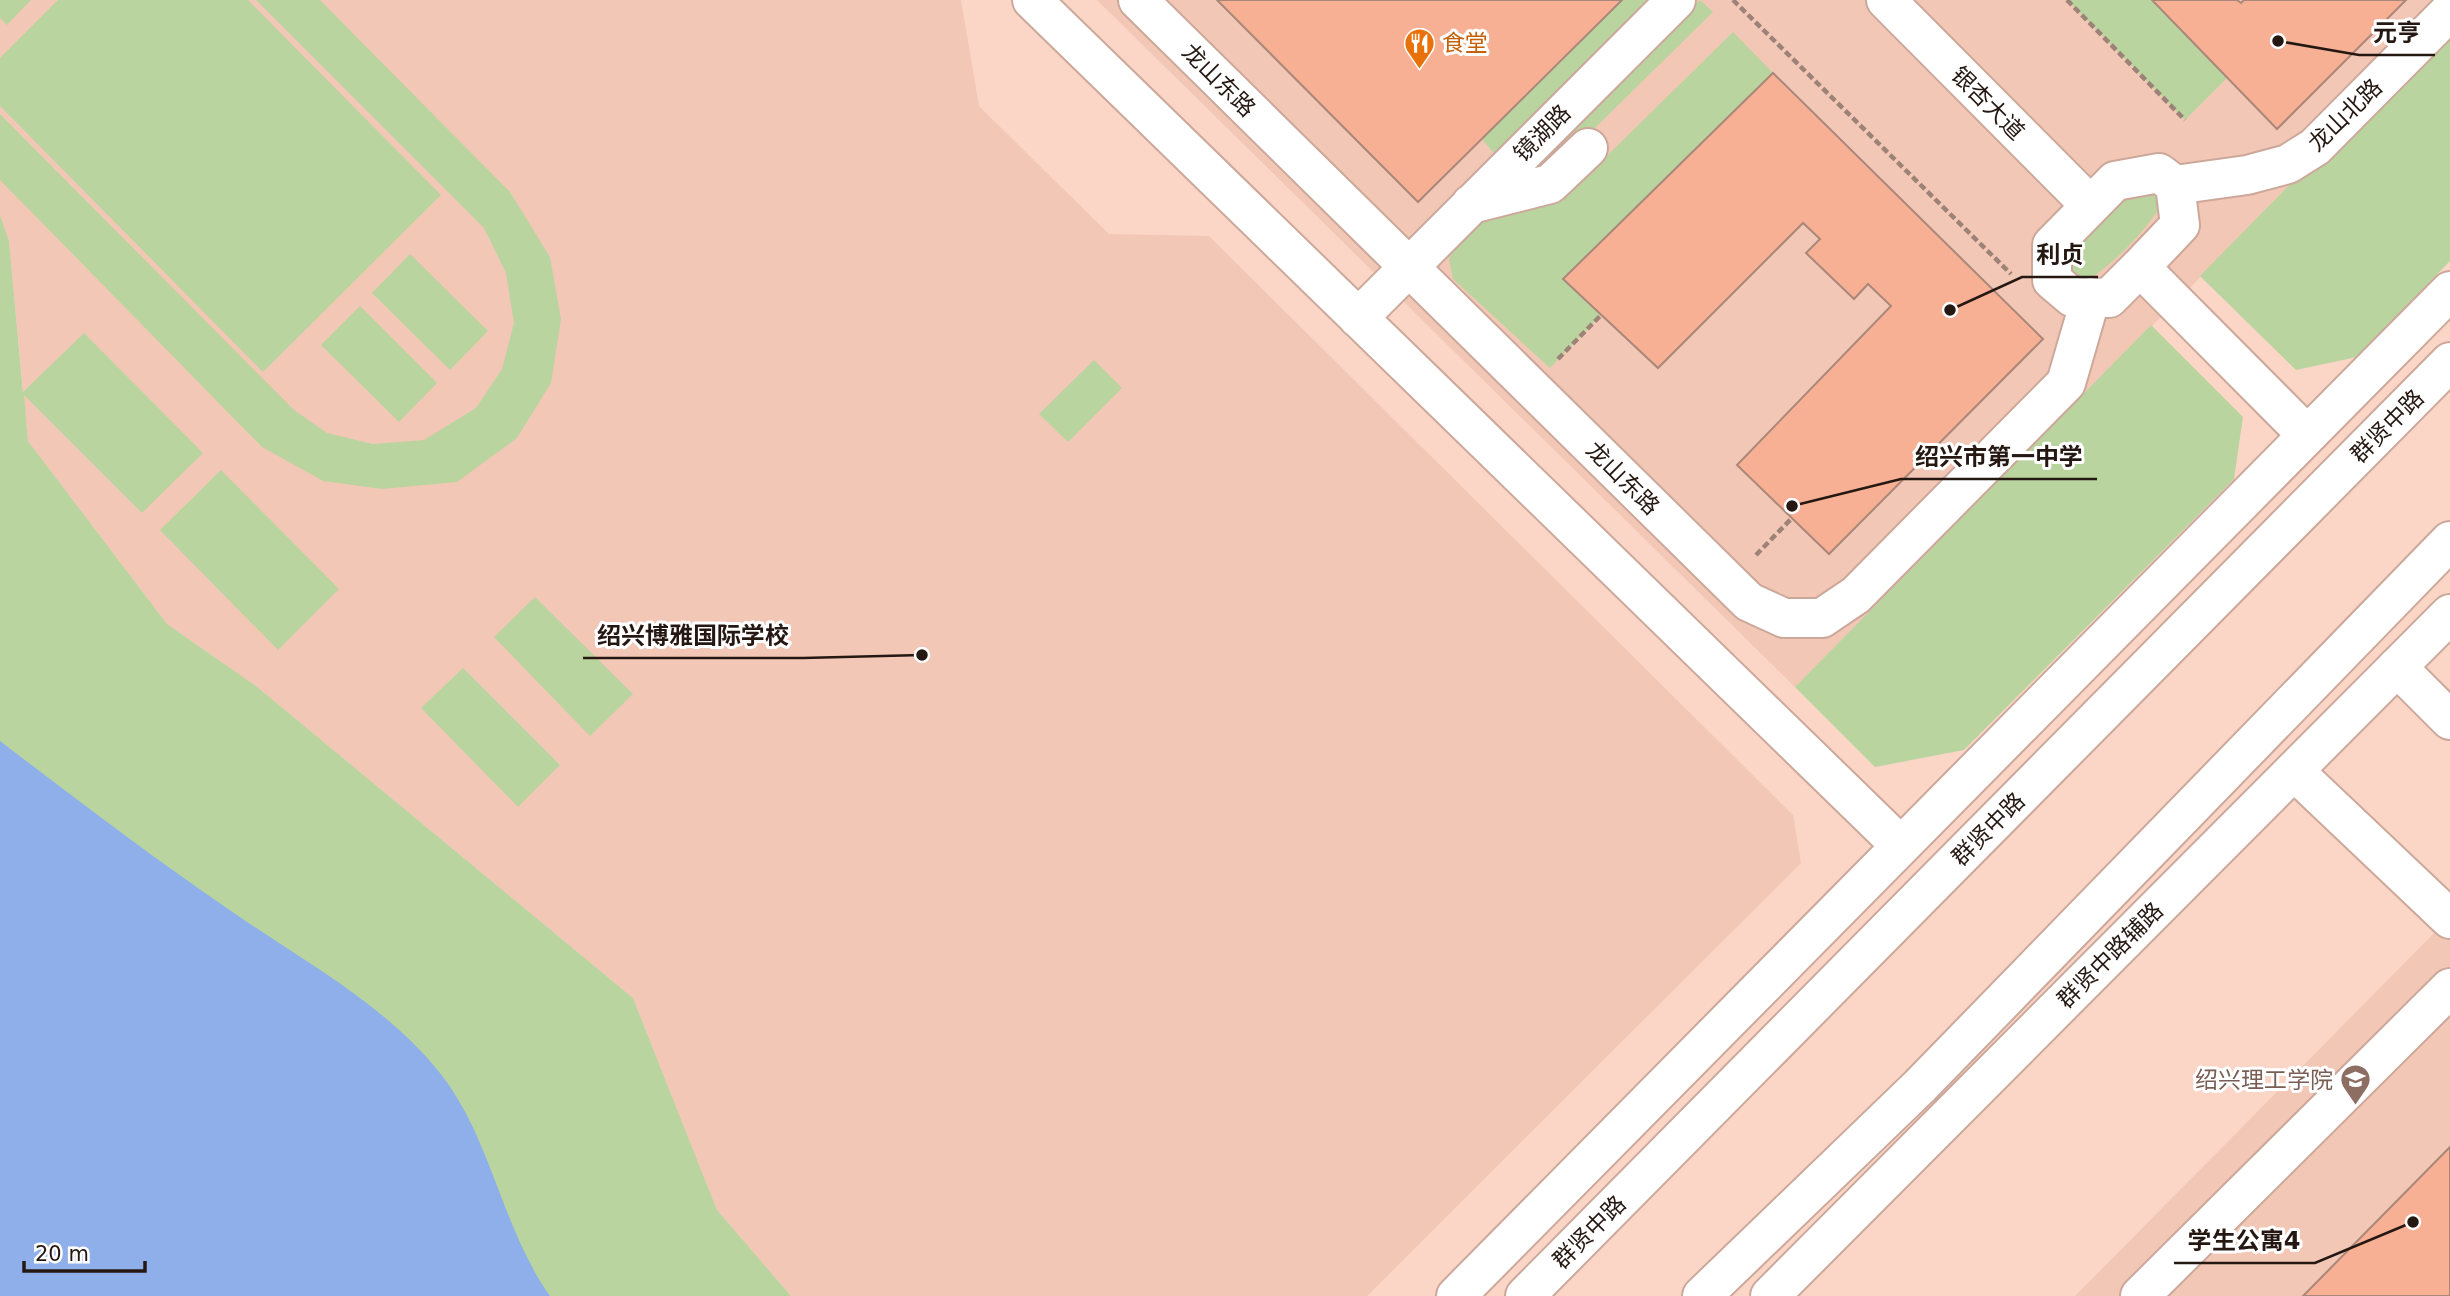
<svg xmlns="http://www.w3.org/2000/svg" width="2450" height="1296" font-family="'DejaVu Sans','Noto Sans SC',sans-serif">
<style>
.built{fill:#f3c7b6}
.green{fill:#bad49f}
.water{fill:#8eafe9}
.building{fill:#f7b094;stroke:#a9877a;stroke-width:2}
.lines{fill:none;stroke-linecap:round;stroke-linejoin:round}
.minor-casing{stroke:#cca89b;stroke-width:42}
.major-casing{stroke:#cca89b;stroke-width:42}
.path{stroke:#9c8277;stroke-width:4.5;stroke-dasharray:7 3.5;stroke-linecap:butt}
.minor{stroke:#fff;stroke-width:38}
.major{stroke:#fff;stroke-width:38}
.labels{text-anchor:middle;stroke-width:6;stroke-linejoin:round;paint-order:stroke}
.food-label{font-size:23px;fill:#c56008;stroke:#fff;text-anchor:start}
.street-label{font-size:23px;fill:#251813;stroke:#fff}
.education-label{font-size:23px;fill:#785e54;stroke:#fff;text-anchor:end}
.leader{fill:none;stroke:#251813;stroke-width:2.5}
.callout-dot{fill:#251813;stroke:#fff;stroke-width:2.5}
.callout-label{font-size:24px;text-anchor:middle;font-weight:bold;fill:#251813;stroke:#fff;stroke-width:6;stroke-linejoin:round;paint-order:stroke}
</style>
<rect width="100%" height="100%" fill="#fbd6c7"/>
<!-- built -->
<path class="built" d="M 0,0 L 961,0 L 979,106 L 1109,234 L 1209,236 L 1793,815 L 1801,863 L 1367,1296 L 791,1296 L 717,1210 L 633,998 L 256,686 L 167,624 L 28,441 L 9,241 L 0,215 Z
M 1097,0 L 2450,0 L 2450,25 L 1795,687 Z
M 2450,917 L 2450,1296 L 2075,1296 Z"/>
<!-- green -->
<path class="green" d="M 0,0 L 31,0 L 7,25 L 0,18 Z
M 58,0 L 248,0 L 441,195 L 263,372 L 0,106 L 0,58 Z
M 256,0 L 320,0 L 510,192 L 550,257 L 561,319 L 551,383 L 517,438 L 457,482 L 382,489 L 323,481 L 262,447 L 0,180 L 0,114 L 294,410 L 327,433 L 373,444 L 424,440 L 476,408 L 502,369 L 514,323 L 506,273 L 484,228 Z
M 1622,0 L 1659,0 L 1498,158 L 1482,139 Z
M 1700,0 L 1713,12 L 1548,174 L 1535,161 Z
M 2067,0 L 2152,0 L 2228,77 L 2185,120 Z
M 2450,21 L 2450,261 L 2357,357 L 2296,370 L 2200,276 Z
M 1733,32 L 1773,73 L 1564,278 L 1602,314 L 1550,368 L 1453,279 L 1449,259 L 1454,244 L 1477,220 L 1564,198 Z
M 2154,183 L 2165,198 C 2151,227 2106,273 2077,286 L 2063,274 L 2070,256 L 2134,188 Z
M 0,215 L 9,241 L 23,392 L 84,333 L 203,453 L 142,513 L 24,395 L 28,441 L 167,624 L 256,686 L 633,998 L 717,1210 L 791,1296 L 0,1296 Z
M 410,254 L 488,331 L 450,370 L 372,293 Z
M 360,306 L 437,383 L 399,422 L 321,345 Z
M 2151,325 L 2243,417 L 2234,479 L 1964,750 L 1875,767 L 1795,687 Z
M 1094,360 L 1122,388 L 1068,442 L 1039,414 Z
M 221,470 L 339,589 L 278,650 L 160,530 Z
M 535,597 L 633,694 L 590,736 L 494,637 Z
M 463,668 L 560,765 L 518,807 L 421,708 Z"/>
<!-- water -->
<path class="water" d="M 0,741 C 76,799 152,857 231,911 C 303,961 385,1004 440,1073 C 492,1139 501,1227 550,1296 L 0,1296 Z"/>
<!-- building -->
<path class="building" d="M 1217,0 L 1622,0 L 1418,202 Z
M 2152,0 L 2237,0 L 2241,3 L 2244,0 L 2406,0 L 2277,129 Z
M 1773,73 L 2043,339 L 1829,554 L 1737,465 L 1891,306 L 1868,284 L 1854,299 L 1806,253 L 1820,239 L 1803,223 L 1658,368 L 1563,279 Z
M 2450,1147 L 2450,1296 L 2303,1296 Z"/>
<g class="lines">
<defs>
<path id="minor" d="M 1032,0 L 1901,846
M 1138,0 L 1749,602 L 1784,618 L 1822,618 L 1856,595 L 2066,383 L 2091,297
M 1886,0 L 2090,205
M 2175,185 L 2247,175 L 2288,164 L 2315,147 L 2450,11
M 1471,204 L 1550,184 L 1588,148
M 2140,267 L 2180,225 L 2175,185 L 2159,173 L 2115,181 L 2052,245 L 2052,280 L 2072,297 L 2109,298 L 2140,267 L 2307,435
M 1358,318 L 1676,0
M 2397,667 L 2450,720
M 2294,771 L 2450,919
M 1456,1296 L 2450,291
M 2140,1296 L 2450,988"/>
<path id="major" d="M 1525,1296 L 2450,362
M 1702,1296 L 1920,1086 L 2450,541
M 1770,1296 L 2450,614"/>
</defs>
<!-- minor casing -->
<use href="#minor" class="minor-casing"/>
<!-- major casing -->
<use href="#major" class="major-casing"/>
<!-- path -->
<path class="path" d="M 1733,0 L 2011,274
M 2067,0 L 2185,120
M 1558,359 L 1602,314
M 1756,555 L 1792,518"/>
<!-- minor -->
<use href="#minor" class="minor"/>
<!-- major -->
<use href="#major" class="major"/>
</g>
<!-- icons -->
<defs>
<symbol id="restaurant-pin" viewBox="-11 -11 22 30"><path d="M0 17L-7.5 6A9.5 9.5 0 1 1 7.5 6Z" fill="#e8710a" stroke="#fff"/><path d="M-5-6h1v4h1v-4h1v4h1v-4h1v5L-1.5 .5V6h-2V.5L-5-1ZM5-6V6H3V1.5H1.5Q1.5-4 5-6Z" fill="#fff"/></symbol>
<symbol id="university-pin" viewBox="-11 -11 22 30"><path d="M0 17L-7.5 6A9.5 9.5 0 1 1 7.5 6Z" fill="#8d6e63" stroke="#fff"/><path d="M0-5L7-2L0 1L-7-2ZM-4 1L0 2.5L4 1V4Q0 6-4 4Z" fill="#fff"/></symbol>
</defs>
<g fill-rule="evenodd">
<use href="#restaurant-pin" x="1402" y="26" width="35" height="47"/>
<use href="#university-pin" x="2338" y="1062" width="35" height="47"/>
</g>
<g class="labels">
<!-- food labels -->
<g class="food-label">
<text x="1442" y="51">食堂</text>
</g>
<!-- street labels -->
<g class="street-label">
<text transform="translate(1219 80) rotate(45)" y="8">龙山东路</text>
<text transform="translate(1988 103) rotate(45)" y="8">银杏大道</text>
<text transform="translate(2345 115) rotate(-44)" y="8">龙山北路</text>
<text transform="translate(1542 133) rotate(-45)" y="8">镜湖路</text>
<text transform="translate(2387 426) rotate(-45)" y="8">群贤中路</text>
<text transform="translate(1623 478) rotate(45)" y="8">龙山东路</text>
<text transform="translate(1988 829) rotate(-45)" y="8">群贤中路</text>
<text transform="translate(2110 955) rotate(-45)" y="8">群贤中路辅路</text>
<text transform="translate(1589 1232) rotate(-45)" y="8">群贤中路</text>
</g>
<!-- education labels -->
<g class="education-label">
<text x="2333" y="1088">绍兴理工学院</text>
</g>
</g>
<!-- callouts -->
<path class="leader" d="M2278 41L2359 55H2435M1950 310L2022 277H2098M1792 506L1901 479H2097M922 655L803 658H583M2413 1222L2315 1263H2174"/>
<g class="callout-dot">
<circle cx="2278" cy="41" r="7"/>
<circle cx="1950" cy="310" r="7"/>
<circle cx="1792" cy="506" r="7"/>
<circle cx="922" cy="655" r="7"/>
<circle cx="2413" cy="1222" r="7"/>
</g>
<g class="callout-label">
<text x="2397" y="41">元亨</text>
<text x="2060" y="263">利贞</text>
<text x="1999" y="465">绍兴市第一中学</text>
<text x="693" y="644">绍兴博雅国际学校</text>
<text x="2244" y="1249">学生公寓4</text>
</g>
<!-- scale -->
<path d="M24 1261v10h121v-10" fill="none" stroke="#251813" stroke-width="3.5"/>
<text x="35" y="1261" font-size="21" fill="#251813" stroke="#ffffff" stroke-width="5" paint-order="stroke">20 m</text>
</svg>
